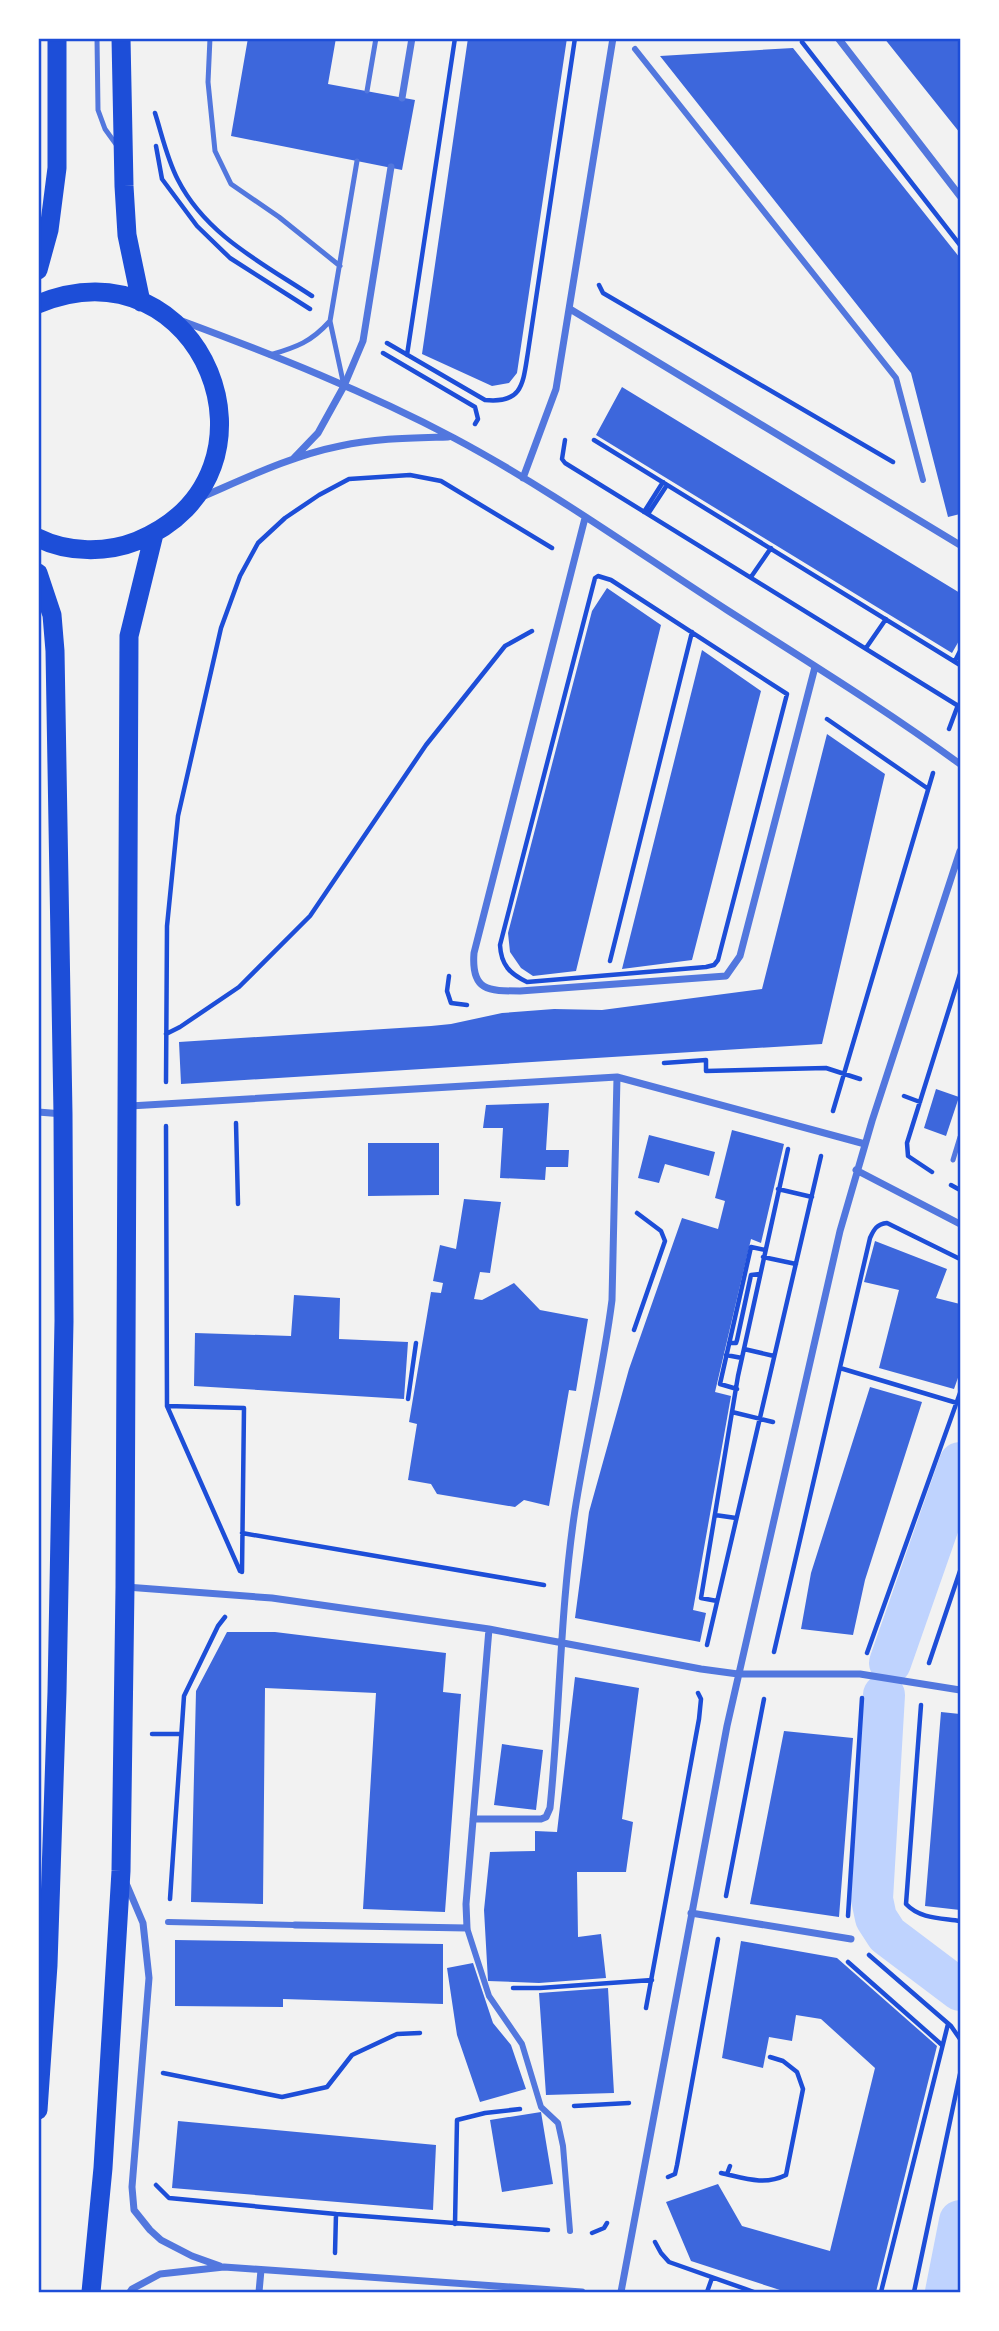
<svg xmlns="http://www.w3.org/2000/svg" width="999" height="2331" font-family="Bitter,serif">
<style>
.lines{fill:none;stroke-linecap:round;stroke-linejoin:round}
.canal{stroke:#bfd3fe;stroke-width:42}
.building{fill:#3d67dc}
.path{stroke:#1d4ed8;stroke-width:4.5}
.service{stroke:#5277de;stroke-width:5}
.pedestrian{stroke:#5277de;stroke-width:6}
.minor{stroke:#5277de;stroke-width:7}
.trunk{stroke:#1d4ed8;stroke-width:19}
.neatline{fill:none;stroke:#1d4ed8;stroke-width:2.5}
</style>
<rect width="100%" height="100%" fill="#f2f2f2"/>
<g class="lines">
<!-- canal -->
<path class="canal" d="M 890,1663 L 960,1463
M 884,1695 L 872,1899 L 876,1918 L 887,1935 L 960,1990
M 946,2292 L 960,2221"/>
</g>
<!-- building -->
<path class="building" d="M 248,38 L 336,38 L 328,84 L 415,100 L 402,170 L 231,136 Z
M 468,38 L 567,38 L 517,373 L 509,383 L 492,386 L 422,354 Z
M 884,38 L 960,38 L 960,133 Z
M 793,48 L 960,258 L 960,514 L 948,517 L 911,373 L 660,56 Z
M 622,387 L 960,593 L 960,639 L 952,653 L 596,435 Z
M 607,588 L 661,625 L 576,971 L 533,976 L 521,968 L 510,952 L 508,933 L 592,611 Z
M 702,650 L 761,691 L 692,960 L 622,969 Z
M 827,734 L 885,774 L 822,1044 L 181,1084 L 179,1042 L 431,1026 L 451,1024 L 502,1013 L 554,1009 L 602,1010 L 762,989 Z
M 936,1089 L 959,1097 L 946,1136 L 924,1128 Z
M 549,1103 L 546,1150 L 569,1150 L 568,1167 L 546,1167 L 545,1180 L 500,1178 L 503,1128 L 483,1128 L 486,1105 Z
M 732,1130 L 784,1144 L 761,1243 L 751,1239 L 715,1392 L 731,1396 L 693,1610 L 706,1613 L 700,1642 L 575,1618 L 589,1512 L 629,1369 L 682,1218 L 718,1229 L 725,1201 L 715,1198 Z
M 649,1135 L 715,1152 L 709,1176 L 665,1164 L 659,1183 L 638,1178 Z
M 368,1143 L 439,1143 L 439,1195 L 368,1196 Z
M 464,1199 L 501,1202 L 490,1273 L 480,1272 L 474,1299 L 482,1300 L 514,1283 L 540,1310 L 588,1319 L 576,1391 L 569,1390 L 549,1506 L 524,1500 L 515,1507 L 437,1494 L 431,1484 L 408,1480 L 417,1424 L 409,1422 L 431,1292 L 441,1293 L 443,1283 L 433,1281 L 440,1245 L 456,1249 Z
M 875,1241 L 947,1269 L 936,1298 L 960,1304 L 960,1372 L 954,1389 L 879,1368 L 899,1290 L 864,1282 Z
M 294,1295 L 340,1298 L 339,1339 L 408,1342 L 404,1399 L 194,1386 L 195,1333 L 291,1336 Z
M 870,1387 L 922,1402 L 865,1580 L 853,1635 L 801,1629 L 811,1573 Z
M 227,1632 L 275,1632 L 446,1653 L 443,1692 L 461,1694 L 445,1912 L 363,1909 L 376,1693 L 265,1688 L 263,1904 L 191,1902 L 196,1691 Z
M 575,1677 L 639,1688 L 622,1819 L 633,1822 L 626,1872 L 577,1872 L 578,1937 L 601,1934 L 606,1978 L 539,1983 L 488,1981 L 484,1910 L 490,1852 L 535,1851 L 535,1831 L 557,1832 Z
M 941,1712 L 960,1714 L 960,1910 L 925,1906 Z
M 784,1731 L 853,1738 L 839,1917 L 750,1904 Z
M 502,1744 L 543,1750 L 536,1810 L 494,1805 Z
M 175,1940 L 443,1944 L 443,2004 L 283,1999 L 283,2007 L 175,2006 Z
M 741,1941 L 837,1958 L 937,2046 L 876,2292 L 786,2292 L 691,2261 L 666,2202 L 718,2184 L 742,2226 L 830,2251 L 875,2068 L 821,2019 L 796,2015 L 792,2041 L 769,2037 L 763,2068 L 722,2058 Z
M 473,1963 L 493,2023 L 511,2045 L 526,2089 L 480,2102 L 457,2035 L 447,1968 Z
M 608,1988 L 614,2093 L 546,2095 L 539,1993 Z
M 541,2112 L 553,2184 L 502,2192 L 490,2120 Z
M 178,2121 L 436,2145 L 433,2210 L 172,2188 Z"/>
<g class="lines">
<!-- path -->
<path class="path" d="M 802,42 L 960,245
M 155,113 C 162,135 167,159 178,180 C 206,235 262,263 312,296
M 156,146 L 162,179 L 197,226 L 230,258 L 310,309
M 599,285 L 603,293 L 893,462
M 387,343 L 485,400 C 523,404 523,383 528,352 L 575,38
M 383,353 L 475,407 L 478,419 L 475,424
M 407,355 L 455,38
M 565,440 L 562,459 L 565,463 L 960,707
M 594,440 L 960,665
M 644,512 L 663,482
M 648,514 L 667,485
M 598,576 L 611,580 L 787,694 L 718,960 L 714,965 L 706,967 L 527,982 C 510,974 501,965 500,945 L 595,578 Z
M 751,577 L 771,548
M 866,648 L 886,619
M 955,661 L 960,651
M 827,719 L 927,788
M 949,729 L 958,705
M 610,961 L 692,632
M 449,976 L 447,991 L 451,1003 L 467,1005
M 166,1034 L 180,1027 L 239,987 L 310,916 L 426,745 L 505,646 L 532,631
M 664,1063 L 706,1060 L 706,1071 L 826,1068 L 860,1079
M 166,1082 L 167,926 L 178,816 L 221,628 L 240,576 L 258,543 L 285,518 L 319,495 L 349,479 L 410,475 L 441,481 L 552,548
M 904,1096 L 920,1102
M 833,1111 L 933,773
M 236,1123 L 238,1204
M 166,1126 L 167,1406 L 244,1408 L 242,1572
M 932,1172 L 908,1156 L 907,1143 L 960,974
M 951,1185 L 960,1190
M 778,1189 L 812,1197
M 763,1257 L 796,1264
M 634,1330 L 665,1241 L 661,1231 L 637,1213
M 729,1343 L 736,1343 L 737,1340 L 751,1275 L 760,1274
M 744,1349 L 774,1356
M 726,1355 L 742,1358
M 840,1368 L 957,1403
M 737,1389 L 720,1384 L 751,1247 L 765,1250
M 408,1399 L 416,1343
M 167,1406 L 240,1571
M 732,1412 L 773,1422
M 715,1515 L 736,1518
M 242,1533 L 544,1585
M 717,1601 L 701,1598 L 738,1376 L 788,1149
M 707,1645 L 821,1156
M 774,1652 L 870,1238 C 874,1229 877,1224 887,1223 L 960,1259
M 867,1653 L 960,1393
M 929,1663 L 960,1571
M 921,1705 L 906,1904 C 920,1919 941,1918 960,1921
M 152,1734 L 180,1734
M 726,1896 L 764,1699
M 170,1899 L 184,1696 L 218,1626 L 225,1617
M 848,1916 L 862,1698
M 869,1955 L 951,2026 L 960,2039
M 848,1962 L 942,2045
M 513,1988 L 540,1988 L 652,1980
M 646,2008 L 699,1719 L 701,1699 L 698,1693
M 163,2073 L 282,2097 L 327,2087 L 352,2055 L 397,2034 L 420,2033
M 574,2106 L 629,2103
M 721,2173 C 744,2178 764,2186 786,2175 L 803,2089 L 797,2072 L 783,2061 L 770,2057
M 727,2174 L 730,2166
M 668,2177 L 675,2174 L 677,2165 L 718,1939
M 156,2185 L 169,2198 L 336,2214 L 335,2253
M 336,2214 L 548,2230
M 455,2224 L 457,2120 L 485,2113 L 520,2109
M 592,2233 L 604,2228 L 607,2223
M 655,2242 L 661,2253 L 669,2262 L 754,2292
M 707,2292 L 712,2278
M 881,2292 L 948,2024
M 914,2292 L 960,2074"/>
<!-- service -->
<path class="service" d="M 97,38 L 98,110 L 105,129 L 118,147
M 210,38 L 208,82 L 215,151 L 231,184 L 279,217 L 340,266
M 367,91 L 376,38
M 270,355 C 297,347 311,342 330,321
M 344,386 L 330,321 L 357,161
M 953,1160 L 960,1137"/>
<!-- pedestrian -->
<path class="pedestrian" d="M 635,49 L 896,378 L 923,480
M 168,1922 L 295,1925
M 467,1928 L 489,1996 L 522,2044 L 541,2107 L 558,2123 L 563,2146 L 570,2231"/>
<!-- minor -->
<path class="minor" d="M 838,38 L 960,196
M 402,98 L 412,38
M 570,309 L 960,545
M 182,321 C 274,355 367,392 454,438 C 548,488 637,552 727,610 C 805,660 885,709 960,764
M 294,458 L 318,433 L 344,386 L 363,341 L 391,167
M 523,478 L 556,389 L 613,38
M 197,499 C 244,479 290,456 340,446 C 376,438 412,438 448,437
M 585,518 L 474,953 C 471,991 488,991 520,991 L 726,976 L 740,956 L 815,667
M 130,1106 L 617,1077 L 865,1144
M 38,1112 L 63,1114
M 856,1170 L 960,1224
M 126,1587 L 272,1598 L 489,1629 L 701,1669 L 738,1674 L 860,1674 L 960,1690
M 473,1819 L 541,1819 L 546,1817 L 550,1808 C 560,1709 560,1609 575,1510 C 586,1440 603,1371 612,1300 L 617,1077
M 126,1883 L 143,1923 L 149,1978 L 132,2187 L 134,2210 L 150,2230 L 161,2240 L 192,2256 L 220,2266
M 691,1913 L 851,1939
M 295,1925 L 467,1928 L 466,1904 L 489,1629
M 130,2292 L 132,2289 L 160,2274 L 224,2267 L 582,2292
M 259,2292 L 261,2270
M 621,2292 L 727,1726 L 840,1231 L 872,1121 L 960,851"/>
<!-- trunk -->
<path class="trunk" d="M 121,38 L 124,186 L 127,235 L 141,302
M 38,270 L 49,230 L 57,168 L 57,38
M 38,304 C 201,236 298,474 137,541 C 107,553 68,553 38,538
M 38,573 L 52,615 L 55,651 L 63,1114 L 64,1321 L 57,1692 L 48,1965 L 38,2110
M 91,2292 L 103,2168 L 121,1871 L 125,1587 L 129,636 L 154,534"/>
</g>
<!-- border -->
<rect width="999" height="2331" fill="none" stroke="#ffffff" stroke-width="80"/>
<rect x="40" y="40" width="919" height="2251" class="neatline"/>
</svg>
